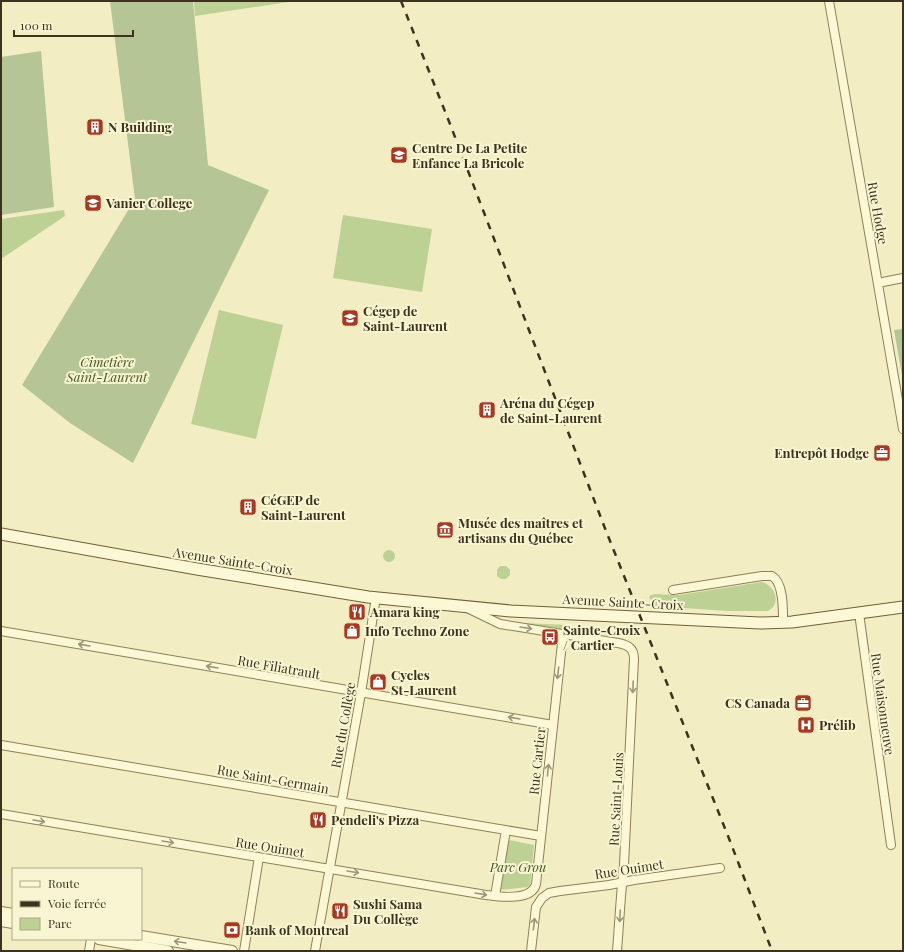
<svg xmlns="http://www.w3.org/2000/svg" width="904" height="952" font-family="'Playfair Display',serif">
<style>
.green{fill:#bed195}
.cemetery{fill:#b6c595}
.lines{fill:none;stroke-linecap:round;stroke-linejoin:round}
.minor-casing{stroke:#8e7f57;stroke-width:10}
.tertiary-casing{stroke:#8e7f57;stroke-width:12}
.secondary-casing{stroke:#6f603a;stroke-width:13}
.minor{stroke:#fcf8d6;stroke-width:8}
.tertiary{stroke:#fcf8d6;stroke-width:10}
.secondary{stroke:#fcf8d6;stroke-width:11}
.rail{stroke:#3c321d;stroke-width:2.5;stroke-dasharray:7 7;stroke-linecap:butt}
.oneway{stroke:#9c957a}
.labels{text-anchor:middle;stroke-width:4;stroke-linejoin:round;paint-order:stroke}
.poi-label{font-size:13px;font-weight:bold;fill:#3c321d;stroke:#f9f5d2;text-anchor:start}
.street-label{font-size:13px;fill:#3c321d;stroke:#f9f5d2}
.park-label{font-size:13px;font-style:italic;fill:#415a22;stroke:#f9f5d2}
</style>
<rect width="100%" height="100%" fill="#f2edc2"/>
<!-- green -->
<path class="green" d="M 194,1 L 295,1 L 195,16 Z
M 64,210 L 65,216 L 1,259 L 1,219 Z
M 343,215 L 432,229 L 422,292 L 333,278 Z
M 219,310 L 283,325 L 256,439 L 191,424 Z
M383 556a6 6 0 1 1 12 0a6 6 0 1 1-12 0Z
M 500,566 L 506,566 L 510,570 L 510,575 L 506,579 L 501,579 L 497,576 L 497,570 Z
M 762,582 C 775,585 782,604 768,611 L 728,611 L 653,606 L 649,596 L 654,594 L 679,595 Z
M 522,623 L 567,625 L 567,630 Z
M 509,840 L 534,845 L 530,885 L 528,887 L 500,890 Z"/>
<!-- cemetery -->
<path class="cemetery" d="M 110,1 L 193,1 L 208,165 L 269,190 L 133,463 L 70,423 L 22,385 L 135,199 Z
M 41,51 L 54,207 L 1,215 L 1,57 Z
M 903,329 L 903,381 L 894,330 Z"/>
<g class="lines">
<defs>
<path id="minor" d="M 829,1 L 903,429
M 878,283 L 903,278
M 673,590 L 762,576 L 772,576 C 784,583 783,610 783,622
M 467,608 L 500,624 L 618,643 C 628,645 634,648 634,659 L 624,865 L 621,896 L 617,951
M 859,613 L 891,845
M 1,631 L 553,725
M 1,745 L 541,836
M 1,814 L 486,895 C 500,897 532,901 536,884 L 563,634
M 495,896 L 506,830
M 89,951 L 91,939
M 244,951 L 259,857
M 315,951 L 361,693 L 376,597
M 531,951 L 536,907 L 542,898 L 549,893 L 560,891 L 609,885 L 634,880 L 720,868"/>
<path id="tertiary" d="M 1,912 L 13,914
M 1,921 L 13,923
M 141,936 L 232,951
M 99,939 L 168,951"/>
<path id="secondary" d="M 1,534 L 197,569 L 368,597 L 511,611 L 760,623 L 792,622 L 903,607"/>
</defs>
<!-- minor casing -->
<use href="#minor" class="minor-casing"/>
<!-- tertiary casing -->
<use href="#tertiary" class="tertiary-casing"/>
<!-- secondary casing -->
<use href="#secondary" class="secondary-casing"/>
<!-- minor -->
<use href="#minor" class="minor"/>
<!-- tertiary -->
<use href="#tertiary" class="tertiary"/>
<!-- secondary -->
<use href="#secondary" class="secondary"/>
<!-- rail -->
<path class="rail" d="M 401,1 L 450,124 L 606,531 L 730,841 L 772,951"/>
</g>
<!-- one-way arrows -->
<defs><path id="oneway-shaft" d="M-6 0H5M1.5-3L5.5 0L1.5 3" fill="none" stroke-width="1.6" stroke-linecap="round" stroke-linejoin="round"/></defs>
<g class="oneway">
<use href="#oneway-shaft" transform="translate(526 628) rotate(9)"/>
<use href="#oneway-shaft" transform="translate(84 645) rotate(-170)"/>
<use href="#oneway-shaft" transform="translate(212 667) rotate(-170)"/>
<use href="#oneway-shaft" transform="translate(558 673) rotate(97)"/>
<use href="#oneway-shaft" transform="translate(633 687) rotate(92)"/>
<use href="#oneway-shaft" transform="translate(514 718) rotate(-170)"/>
<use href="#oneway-shaft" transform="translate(548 770) rotate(-84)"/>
<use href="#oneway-shaft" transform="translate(39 821) rotate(9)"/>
<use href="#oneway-shaft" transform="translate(168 842) rotate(9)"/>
<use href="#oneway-shaft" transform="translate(353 872) rotate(9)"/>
<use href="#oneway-shaft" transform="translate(481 894) rotate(10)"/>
<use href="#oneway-shaft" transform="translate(620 916) rotate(93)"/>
<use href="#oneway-shaft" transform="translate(534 924) rotate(-83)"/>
<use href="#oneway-shaft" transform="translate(180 942) rotate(-171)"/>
</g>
<!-- icons -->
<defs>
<symbol id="building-square" viewBox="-11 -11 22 22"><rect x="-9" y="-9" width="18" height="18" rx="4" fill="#a23b22" stroke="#f9f5d2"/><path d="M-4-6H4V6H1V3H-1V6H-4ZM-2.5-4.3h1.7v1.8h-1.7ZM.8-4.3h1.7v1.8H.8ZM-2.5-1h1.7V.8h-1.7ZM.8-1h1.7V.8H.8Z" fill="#fff"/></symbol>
<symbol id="school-square" viewBox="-11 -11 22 22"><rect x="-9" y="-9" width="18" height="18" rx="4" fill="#a23b22" stroke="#f9f5d2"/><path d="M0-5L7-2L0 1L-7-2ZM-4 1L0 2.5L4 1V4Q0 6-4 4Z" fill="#fff"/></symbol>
<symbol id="university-square" viewBox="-11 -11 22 22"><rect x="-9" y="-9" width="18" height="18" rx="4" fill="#a23b22" stroke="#f9f5d2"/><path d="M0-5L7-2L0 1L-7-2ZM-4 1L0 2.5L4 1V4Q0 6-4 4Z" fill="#fff"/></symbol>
<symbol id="office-square" viewBox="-11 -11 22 22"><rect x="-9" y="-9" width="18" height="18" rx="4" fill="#a23b22" stroke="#f9f5d2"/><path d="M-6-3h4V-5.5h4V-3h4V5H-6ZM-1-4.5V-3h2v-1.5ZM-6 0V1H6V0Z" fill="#fff"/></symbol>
<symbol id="museum-square" viewBox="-11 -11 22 22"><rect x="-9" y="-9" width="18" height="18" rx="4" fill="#a23b22" stroke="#f9f5d2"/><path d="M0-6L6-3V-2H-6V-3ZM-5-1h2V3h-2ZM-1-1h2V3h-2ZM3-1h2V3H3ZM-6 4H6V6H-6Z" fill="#fff"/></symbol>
<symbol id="restaurant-square" viewBox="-11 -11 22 22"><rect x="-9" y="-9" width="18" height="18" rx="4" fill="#a23b22" stroke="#f9f5d2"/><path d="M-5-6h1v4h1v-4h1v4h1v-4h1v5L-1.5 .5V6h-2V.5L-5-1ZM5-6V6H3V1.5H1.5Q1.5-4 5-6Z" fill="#fff"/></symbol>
<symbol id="shop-square" viewBox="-11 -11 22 22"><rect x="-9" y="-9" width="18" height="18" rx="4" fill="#a23b22" stroke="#f9f5d2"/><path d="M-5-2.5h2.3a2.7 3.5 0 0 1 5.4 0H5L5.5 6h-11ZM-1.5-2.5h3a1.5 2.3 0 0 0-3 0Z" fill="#fff"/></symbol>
<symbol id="bus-square" viewBox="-11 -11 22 22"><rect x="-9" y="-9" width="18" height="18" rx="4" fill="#a23b22" stroke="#f9f5d2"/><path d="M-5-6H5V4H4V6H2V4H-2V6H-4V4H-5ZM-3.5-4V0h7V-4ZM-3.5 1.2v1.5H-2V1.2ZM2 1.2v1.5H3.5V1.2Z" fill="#fff"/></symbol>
<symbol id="hospital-square" viewBox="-11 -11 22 22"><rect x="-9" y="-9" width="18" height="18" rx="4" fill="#a23b22" stroke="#f9f5d2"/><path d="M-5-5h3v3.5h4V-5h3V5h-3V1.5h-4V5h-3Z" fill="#fff"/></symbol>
<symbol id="bank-square" viewBox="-11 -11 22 22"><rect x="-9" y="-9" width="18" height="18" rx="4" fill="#a23b22" stroke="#f9f5d2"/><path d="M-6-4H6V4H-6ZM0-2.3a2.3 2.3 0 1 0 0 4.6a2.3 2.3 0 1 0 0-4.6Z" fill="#fff"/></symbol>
</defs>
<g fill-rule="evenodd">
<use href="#building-square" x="85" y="117" width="20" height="20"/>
<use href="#school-square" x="389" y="145" width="20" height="20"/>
<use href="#university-square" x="83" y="193" width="20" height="20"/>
<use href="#university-square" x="340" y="308" width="20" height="20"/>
<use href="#building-square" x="477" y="400" width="20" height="20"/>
<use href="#office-square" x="872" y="443" width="20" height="20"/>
<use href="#building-square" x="238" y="497" width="20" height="20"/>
<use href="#museum-square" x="435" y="520" width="20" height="20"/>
<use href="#restaurant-square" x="347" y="602" width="20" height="20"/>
<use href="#shop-square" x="342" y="621" width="20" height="20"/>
<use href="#bus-square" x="540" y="627" width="20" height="20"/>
<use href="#shop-square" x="368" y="672" width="20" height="20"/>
<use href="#office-square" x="793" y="693" width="20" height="20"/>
<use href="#hospital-square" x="796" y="715" width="20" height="20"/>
<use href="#restaurant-square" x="308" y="810" width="20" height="20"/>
<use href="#restaurant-square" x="330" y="901" width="20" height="20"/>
<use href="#bank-square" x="222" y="920" width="20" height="20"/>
</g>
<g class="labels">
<!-- poi labels -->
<g class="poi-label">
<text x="108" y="132">N Building</text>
<text x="412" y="153">Centre De La Petite<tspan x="412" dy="15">Enfance La Bricole</tspan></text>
<text x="106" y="208">Vanier College</text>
<text x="363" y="316">Cégep de<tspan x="363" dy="15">Saint-Laurent</tspan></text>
<text x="500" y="408">Aréna du Cégep<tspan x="500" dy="15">de Saint-Laurent</tspan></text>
<text x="869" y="458" text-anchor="end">Entrepôt Hodge</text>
<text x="261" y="505">CéGEP de<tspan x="261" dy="15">Saint-Laurent</tspan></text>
<text x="458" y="528">Musée des maîtres et<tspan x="458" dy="15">artisans du Québec</tspan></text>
<text x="370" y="617">Amara king</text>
<text x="563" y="635">Sainte-Croix<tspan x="563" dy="15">/ Cartier</tspan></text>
<text x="365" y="636">Info Techno Zone</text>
<text x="391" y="680">Cycles<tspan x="391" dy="15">St-Laurent</tspan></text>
<text x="790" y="708" text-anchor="end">CS Canada</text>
<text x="819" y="730">Prélib</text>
<text x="331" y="825">Pendeli's Pizza</text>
<text x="353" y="909">Sushi Sama<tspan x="353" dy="15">Du Collège</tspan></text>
<text x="245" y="935">Bank of Montreal</text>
</g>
<!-- street labels -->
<g class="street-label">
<text transform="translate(878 213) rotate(80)" y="5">Rue Hodge</text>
<text transform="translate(233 561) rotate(9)" y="5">Avenue Sainte-Croix</text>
<text transform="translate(623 602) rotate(3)" y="5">Avenue Sainte-Croix</text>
<text transform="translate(279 667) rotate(10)" y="5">Rue Filiatrault</text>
<text transform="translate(883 704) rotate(82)" y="5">Rue Maisonneuve</text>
<text transform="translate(343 725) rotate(-80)" y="5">Rue du Collège</text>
<text transform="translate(537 761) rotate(-84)" y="5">Rue Cartier</text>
<text transform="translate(273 779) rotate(10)" y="5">Rue Saint-Germain</text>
<text transform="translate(616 799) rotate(-87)" y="5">Rue Saint-Louis</text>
<text transform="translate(270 847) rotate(9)" y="5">Rue Ouimet</text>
<text transform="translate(629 869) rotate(-9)" y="5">Rue Ouimet</text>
</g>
<!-- park labels -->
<g class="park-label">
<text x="107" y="367">Cimetière<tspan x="107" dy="15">Saint-Laurent</tspan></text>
<text x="518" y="872">Parc Grou</text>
</g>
</g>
<!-- border -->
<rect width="904" height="952" fill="none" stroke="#3c321d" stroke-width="4"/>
<!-- legend -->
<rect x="12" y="868" width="130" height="72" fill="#f9f5d2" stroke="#ada78a"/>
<rect x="20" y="881" width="20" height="6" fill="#fcf8d6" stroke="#ada78a"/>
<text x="48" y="888" font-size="12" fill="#3c321d">Route</text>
<rect x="20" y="901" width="20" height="6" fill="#3c321d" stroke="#ada78a"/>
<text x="48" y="908" font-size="12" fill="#3c321d">Voie ferrée</text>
<rect x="20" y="918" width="20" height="12" fill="#bed195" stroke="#ada78a"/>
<text x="48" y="928" font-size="12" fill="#3c321d">Parc</text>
<!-- scale -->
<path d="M14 30v6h119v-6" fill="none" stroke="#3c321d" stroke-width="2"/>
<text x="20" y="30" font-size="12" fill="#3c321d" stroke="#f9f5d2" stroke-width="3" paint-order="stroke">100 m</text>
</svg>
